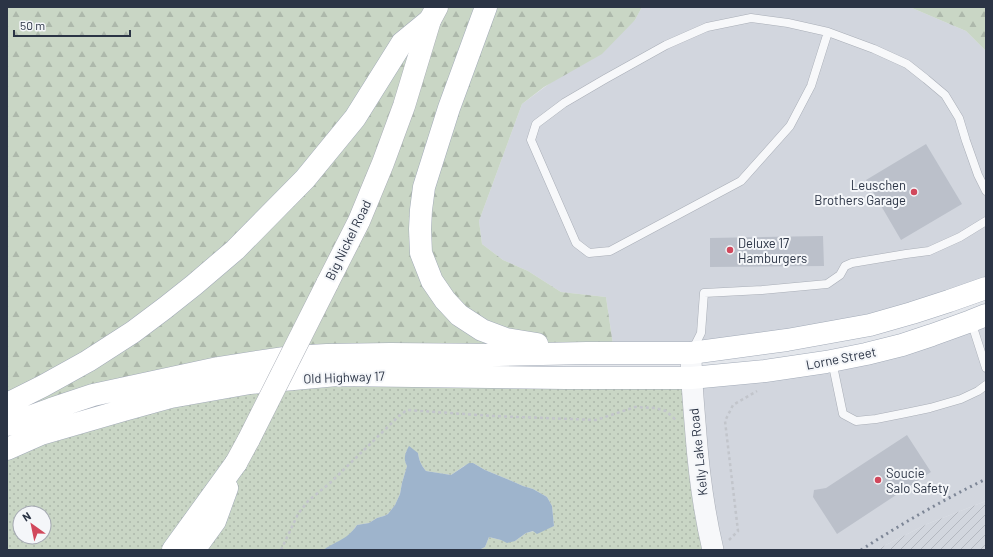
<svg xmlns="http://www.w3.org/2000/svg" width="993" height="557" font-family="Barlow,sans-serif">
<style>
.built{fill:#d2d6de}
.industrial{fill:url(#industrial-furrows)}
.grass{fill:url(#grass-dots);fill-rule:evenodd}
.forest{fill:url(#forest-firs)}
.water{fill:#9eb4cc}
.building{fill:#bbc0ca}
.lines{fill:none;stroke-linecap:round;stroke-linejoin:round}
.service-casing{stroke:#a9aeb7;stroke-width:9}
.tertiary-casing{stroke:#a9aeb7;stroke-width:22}
.secondary-casing{stroke:#a9aeb7;stroke-width:23}
.primary-casing{stroke:#a3abb8;stroke-width:23}
.path{stroke:#c2c5cb;stroke-width:2.5;stroke-dasharray:3 3;stroke-linecap:butt}
.service{stroke:#f7f8fa;stroke-width:8}
.tertiary{stroke:#f7f8fa;stroke-width:21}
.secondary{stroke:#fff;stroke-width:22}
.primary{stroke:#fff;stroke-width:22}
.rail{stroke:#7d8696;stroke-width:3;stroke-dasharray:2 4;stroke-linecap:butt}
.secondary-bridge-casing{stroke:#a9aeb7;stroke-width:23;stroke-linecap:butt}
.secondary-bridge{stroke:#fff;stroke-width:22}
.poi-dot{fill:#d1485c;stroke:#f4f6f9;stroke-width:1.5}
.labels{text-anchor:middle;stroke-width:4;stroke-linejoin:round;paint-order:stroke}
.poi-label{font-size:13px;fill:#2b3445;stroke:#f4f6f9;text-anchor:start}
.street-label{font-size:13px;fill:#2b3445;stroke:#f4f6f9}
</style>
<defs>
<pattern id="industrial-furrows" width="10" height="10" patternUnits="userSpaceOnUse"><rect width="10" height="10" fill="#d2d6de"/><path d="M-1 1l2-2M0 10L10 0M9 11l2-2" fill="none" stroke="#b4b8c0"/></pattern>
<pattern id="grass-dots" width="8" height="8" patternUnits="userSpaceOnUse"><rect width="8" height="8" fill="#c9d6c5"/><path d="M2 2h.1M6 6h.1" fill="none" stroke="#adb8ab" stroke-width="1.8" stroke-linecap="round"/></pattern>
<pattern id="forest-firs" width="22" height="20" patternUnits="userSpaceOnUse"><rect width="22" height="20" fill="#c9d6c5"/><path d="M5 1l3.5 6h-7zM16 11l3.5 6h-7z" fill="#adb8ab"/></pattern>
</defs>
<rect width="100%" height="100%" fill="#e4e7ec"/>
<!-- built -->
<path class="built" d="M 642,7 L 908,7 L 912,8 L 966,31 L 986,51 L 986,287 L 869,324 L 614,352 L 606,297 L 561,292 L 528,271 L 503,260 L 482,244 L 479,221 L 522,104 L 635,20 Z
M 986,316 L 986,501 L 927,524 L 876,550 L 714,550 L 692,379 L 765,373 Z"/>
<!-- industrial -->
<path class="industrial" d="M 986,501 L 986,550 L 876,550 L 927,524 Z"/>
<!-- grass -->
<path class="grass" d="M 692,379 L 714,550 L 479,550 L 485,547 L 489,537 L 501,540 L 515,541 L 526,533 L 554,526 L 552,506 L 547,497 L 533,489 L 523,486 L 514,482 L 485,470 L 473,463 L 464,466 L 451,475 L 426,471 C 421,465 419,460 418,453 L 406,451 L 405,461 L 407,466 L 402,483 L 400,494 L 395,505 L 388,514 L 384,516 L 377,518 L 369,523 L 357,525 L 350,534 L 344,539 L 323,550 L 7,550 L 7,450 L 252,384 ZM 20,513 L 44,513 L 44,537 L 20,537 Z"/>
<!-- forest -->
<path class="forest" d="M 7,7 L 642,7 L 635,20 L 602,54 L 544,87 L 522,104 L 479,221 L 482,244 L 503,260 L 528,271 L 561,292 L 606,297 L 614,352 L 326,353 L 7,424 Z
M 908,7 L 986,7 L 986,51 L 966,31 L 912,8 Z"/>
<!-- water -->
<path class="water" d="M 409,446 L 418,453 C 419,460 421,465 426,471 L 451,475 L 469,463 L 473,463 L 485,470 L 514,482 L 523,486 L 533,489 L 547,497 L 552,506 L 554,526 L 537,534 L 533,531 L 526,533 L 515,541 L 507,543 L 501,540 L 489,537 L 485,547 L 479,550 L 323,550 C 336,541 347,540 357,525 L 369,523 L 377,518 L 384,516 L 388,514 L 395,505 L 400,494 L 402,483 L 407,466 C 403,459 405,453 409,446 Z"/>
<!-- building -->
<path class="building" d="M 926,144 L 962,204 L 901,240 L 866,180 Z
M 823,236 L 824,266 L 710,267 L 710,238 Z
M 907,435 L 931,472 L 837,534 L 813,497 L 814,490 L 826,488 Z"/>
<g class="lines">
<defs>
<path id="service" d="M 828,32 L 811,86 L 790,126 L 741,181 L 610,251 L 589,253 L 576,243 L 531,140 L 536,124 L 564,103 L 605,79 L 666,45 L 707,27 L 751,18 L 788,23 L 828,32 L 874,49 L 907,64 L 926,79 L 945,95 L 959,118 L 966,141 L 978,175 L 986,191
M 971,321 L 986,368
M 692,351 L 701,333 L 704,293 L 762,290 L 827,284 L 840,275 L 845,266 L 852,263 L 906,254 L 929,251 L 960,237 L 986,221
M 832,361 L 843,414 L 856,421 L 876,419 L 906,413 L 930,408 L 961,399 L 978,391 L 986,385"/>
<path id="tertiary" d="M 691,353 C 691,381 694,408 696,435 C 699,474 704,512 713,550"/>
<path id="secondary" d="M 327,284 L 359,221 L 383,163 L 404,106 L 430,20 L 437,7
M 236,463 L 249,439"/>
<path id="primary" d="M 486,7 L 449,108 L 424,187 L 421,210 L 420,229 L 421,253 L 432,281 L 445,300 L 459,315 L 482,330 L 506,339 L 537,344
M 7,404 L 43,386 L 88,361 L 133,332 L 165,308 L 194,285 L 235,250 L 305,179 L 355,118 L 402,43 L 430,20
M 7,425 L 51,409 L 93,395 L 218,368 L 290,357 L 327,355 L 390,354 L 498,355 L 587,353 L 691,353 L 787,340 L 870,325 L 912,313 L 949,301 L 986,288
M 7,449 L 41,434 L 124,410 L 171,397 L 250,383 L 337,375 L 566,378 L 691,378 L 765,371 L 826,362 L 866,354 L 902,345 L 932,335 L 971,321 L 986,315
M 173,550 L 236,463
M 194,550 L 215,521 L 227,488"/>
</defs>
<!-- service casing -->
<use href="#service" class="service-casing"/>
<!-- tertiary casing -->
<use href="#tertiary" class="tertiary-casing"/>
<!-- secondary casing -->
<use href="#secondary" class="secondary-casing"/>
<!-- primary casing -->
<use href="#primary" class="primary-casing"/>
<!-- path -->
<path class="path" d="M 729,540 L 738,531 L 725,421 L 733,405 L 757,391
M 281,550 L 298,514 L 308,501 L 330,483 L 399,416 L 407,410 L 493,416 L 596,420 L 635,407 L 655,408 L 666,411 L 677,421"/>
<!-- service -->
<use href="#service" class="service"/>
<!-- tertiary -->
<use href="#tertiary" class="tertiary"/>
<!-- secondary -->
<use href="#secondary" class="secondary"/>
<!-- primary -->
<use href="#primary" class="primary"/>
<!-- rail -->
<path class="rail" d="M 861,550 C 901,524 943,500 986,479"/>
<defs>
<path id="secondary-bridge" d="M 249,439 L 327,284"/>
</defs>
<!-- secondary-bridge casing -->
<use href="#secondary-bridge" class="secondary-bridge-casing"/>
<!-- secondary-bridge -->
<use href="#secondary-bridge" class="secondary-bridge"/>
</g>
<!-- markers -->
<g class="poi-dot">
<circle cx="914" cy="192" r="4"/>
<circle cx="730" cy="250" r="4"/>
<circle cx="878" cy="480" r="4"/>
</g>
<g class="labels">
<!-- poi labels -->
<g class="poi-label">
<text x="906" y="190" text-anchor="end">Leuschen<tspan x="906" dy="15">Brothers Garage</tspan></text>
<text x="738" y="248">Deluxe 17<tspan x="738" dy="15">Hamburgers</tspan></text>
<text x="886" y="478">Soucie<tspan x="886" dy="15">Salo Safety</tspan></text>
</g>
<!-- street labels -->
<g class="street-label">
<text transform="translate(348 240) rotate(-64)" y="5">Big Nickel Road</text>
<text transform="translate(841 358) rotate(-11)" y="5">Lorne Street</text>
<text transform="translate(344 377) rotate(-2)" y="5">Old Highway 17</text>
<text transform="translate(698 452) rotate(-96)" y="5">Kelly Lake Road</text>
</g>
</g>
<!-- border -->
<rect width="993" height="557" fill="none" stroke="#2b3445" stroke-width="16"/>
<!-- north arrow -->
<g transform="translate(32 525) rotate(327)"><circle r="19" fill="#f4f6f9" stroke="#a4a8b1"/>
<path d="M0-3L7 15L0 10L-7 15Z" fill="#d1485c"/>
<text y="-6" font-size="11" font-weight="bold" text-anchor="middle" fill="#2b3445">N</text>
</g>
<!-- scale -->
<path d="M14 30v6h116v-6" fill="none" stroke="#2b3445" stroke-width="2"/>
<text x="20" y="30" font-size="12" fill="#2b3445" stroke="#f4f6f9" stroke-width="3" paint-order="stroke">50 m</text>
</svg>
